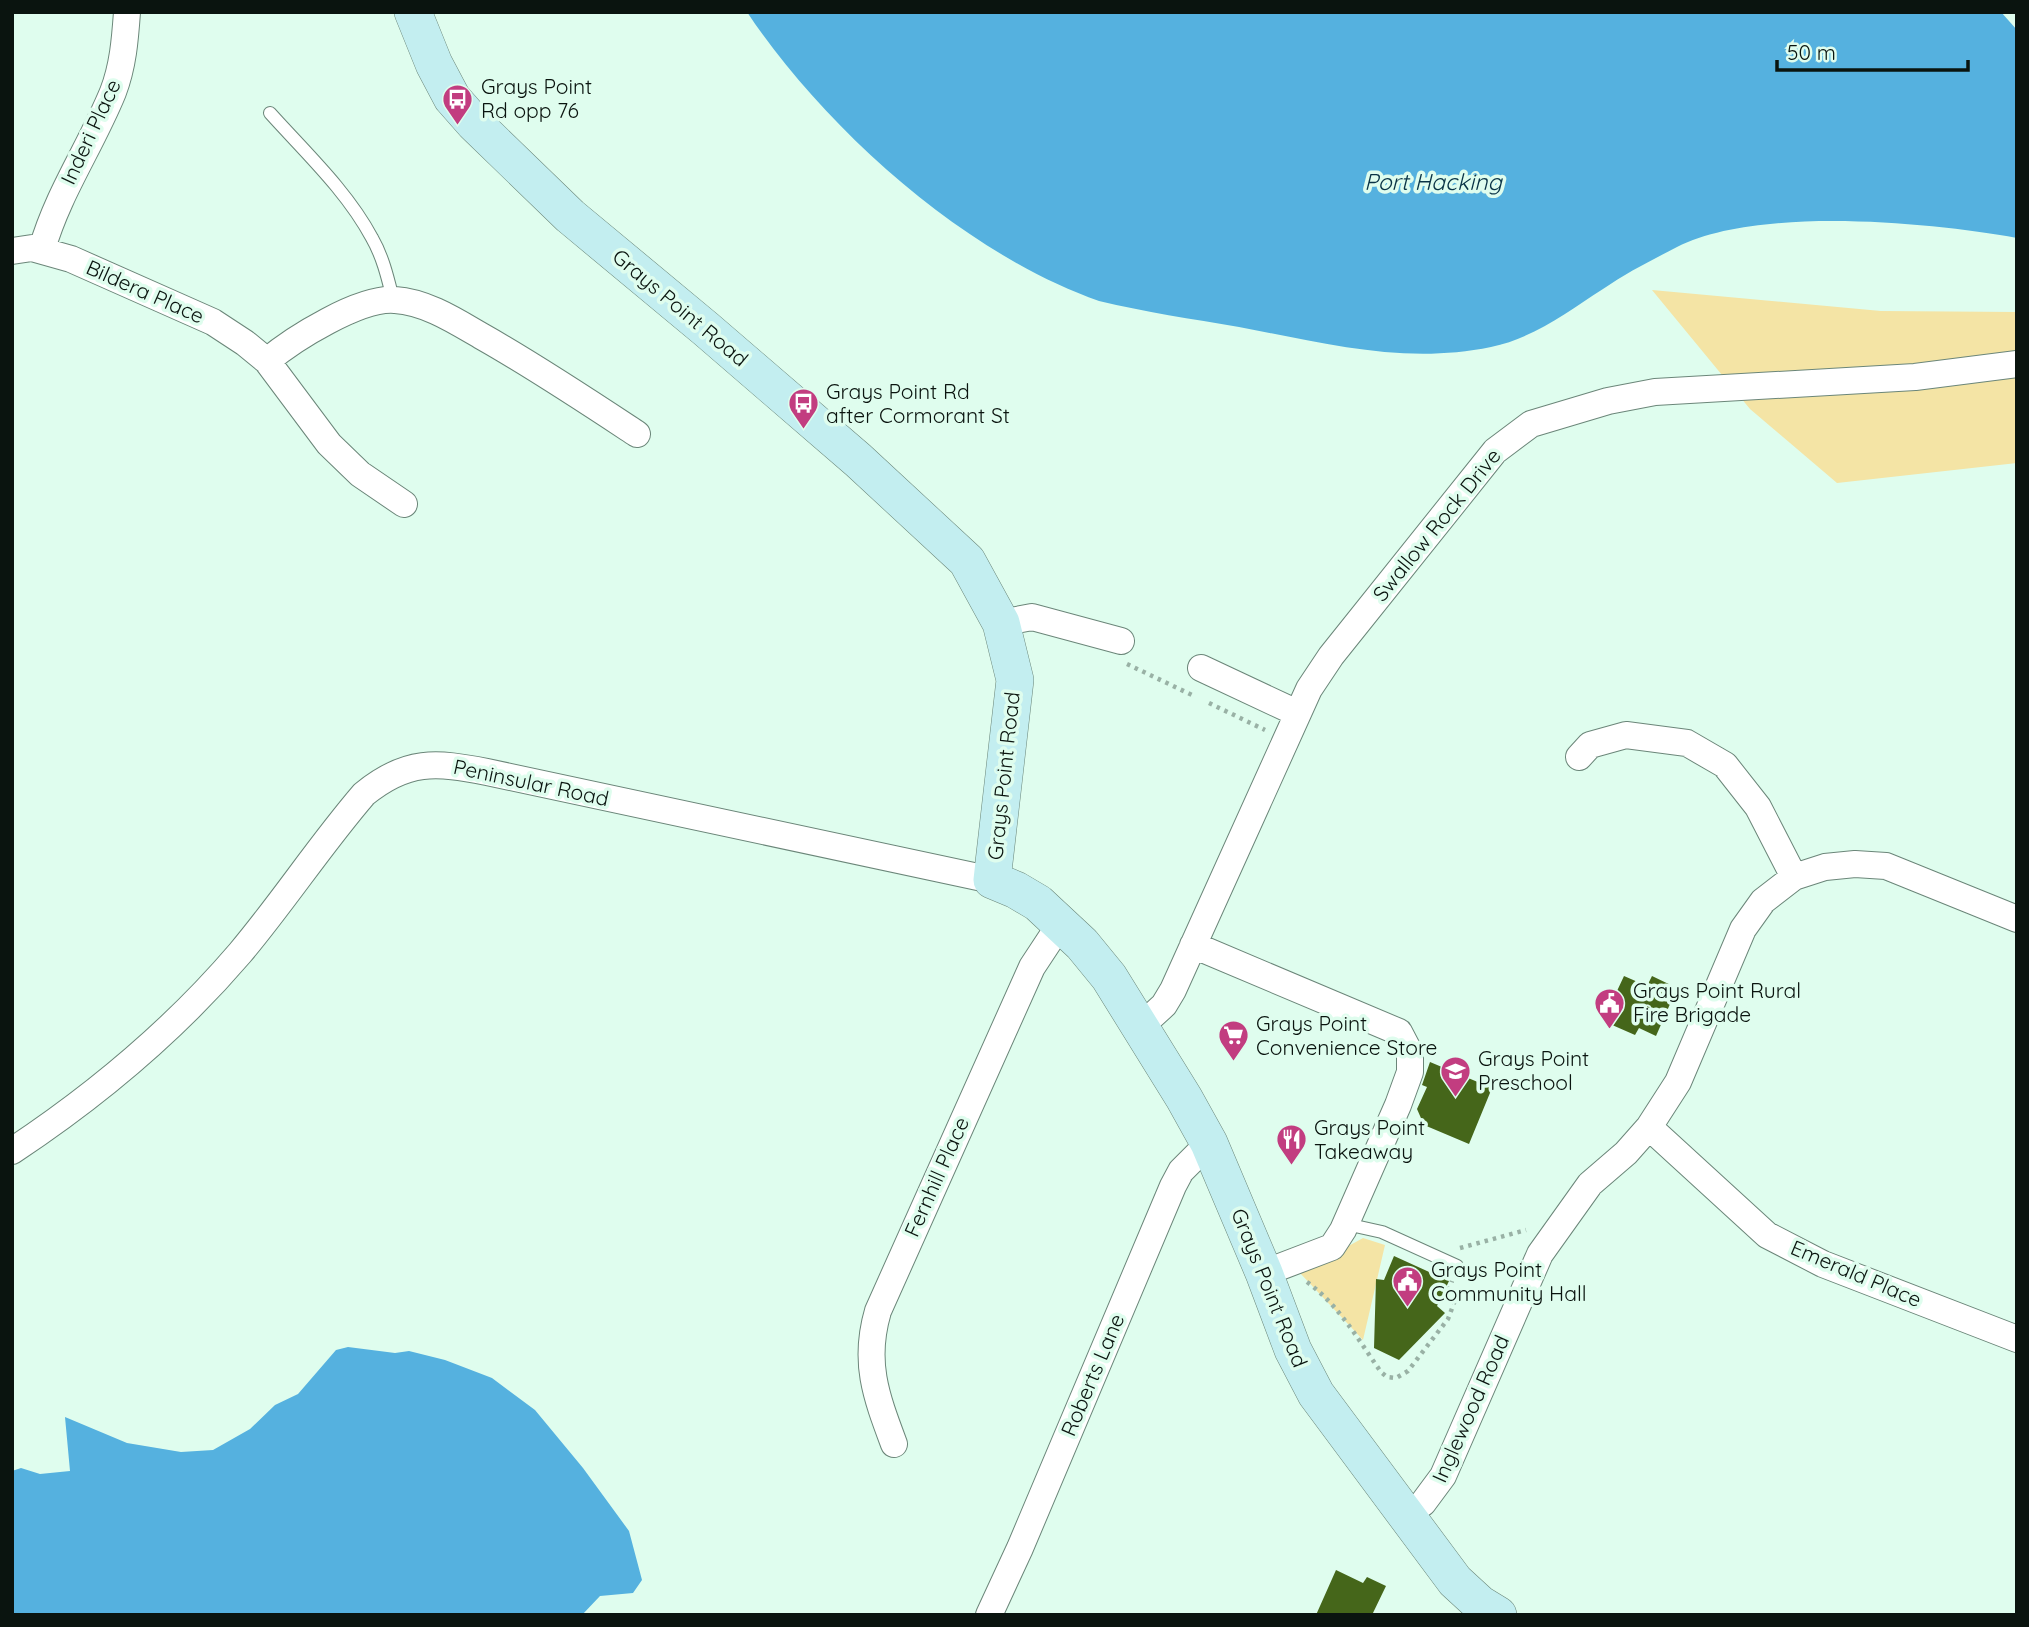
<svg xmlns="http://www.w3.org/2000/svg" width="2029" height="1627" font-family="Quicksand,sans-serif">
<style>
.green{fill:#f4e4a5}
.water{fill:#55b1df}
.building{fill:#45661a}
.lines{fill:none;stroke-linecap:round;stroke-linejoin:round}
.lane-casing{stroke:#6b8679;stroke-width:14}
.street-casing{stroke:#6b8679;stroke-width:28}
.secondary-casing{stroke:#6b8679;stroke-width:38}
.path{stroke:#99b1a5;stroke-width:4.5;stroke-dasharray:3.5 5;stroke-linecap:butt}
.lane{stroke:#fff;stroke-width:12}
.street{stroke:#fff;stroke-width:26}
.secondary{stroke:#c3eef0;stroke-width:37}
.labels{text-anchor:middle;stroke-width:7;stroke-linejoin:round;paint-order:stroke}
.poi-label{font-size:21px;fill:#0a140f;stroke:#dffdee;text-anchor:start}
.street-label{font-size:21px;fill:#0a140f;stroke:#dffdee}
.water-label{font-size:23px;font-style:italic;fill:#093346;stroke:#dffdee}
</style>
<rect width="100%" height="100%" fill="#dffdee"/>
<!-- green -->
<path class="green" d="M 1652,290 L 1881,311 L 2017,312 L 2017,463 L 1837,483 L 1750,409 Z
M 1363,1238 L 1385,1245 L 1363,1340 L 1300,1273 Z"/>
<!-- water -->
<path class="water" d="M 747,12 L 2001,12 L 2017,30 L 2017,238 C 1928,222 1758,206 1677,247 C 1652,260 1626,273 1603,289 C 1567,312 1534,338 1491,347 C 1404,365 1324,343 1239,327 C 1192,319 1145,312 1099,301 C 965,254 825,129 747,12 Z
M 348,1347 L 395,1353 L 409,1351 L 445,1360 L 492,1378 L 535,1410 L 583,1468 L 629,1531 L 642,1580 L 633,1593 L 600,1596 L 582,1615 L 12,1615 L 12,1471 L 21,1468 L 40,1474 L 70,1471 L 65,1417 L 127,1443 L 181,1452 L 213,1450 L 250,1429 L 275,1405 L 298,1394 L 336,1350 Z"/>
<!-- building -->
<path class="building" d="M 1624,976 L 1647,986 L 1652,976 L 1677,988 L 1656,1036 L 1639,1028 L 1635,1035 L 1603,1021 Z
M 1430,1062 L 1492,1088 L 1469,1144 L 1424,1125 L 1417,1109 L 1427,1087 L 1422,1085 Z
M 1394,1256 L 1449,1281 L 1437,1306 L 1445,1313 L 1399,1360 L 1374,1348 L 1376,1279 L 1384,1280 Z
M 1336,1570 L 1363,1583 L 1367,1577 L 1386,1586 L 1372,1615 L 1316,1615 Z"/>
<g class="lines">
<defs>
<path id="lane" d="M 270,113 C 305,152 347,191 372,238 C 383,257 388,279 393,299
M 1346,1224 L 1382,1232 L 1457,1266"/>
<path id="street" d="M 42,249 C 58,193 91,146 113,92 C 123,66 125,40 127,12
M 12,251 L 32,248 L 71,259 L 213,322 L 245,343 L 267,361 L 329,444 L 360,474 L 404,504
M 267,361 C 293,339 360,297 395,300 C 427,302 457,322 483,337 C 536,367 587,401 637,434
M 1001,623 L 1032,617 L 1121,641
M 1201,668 L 1297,713
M 1579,757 L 1590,745 L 1626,735 L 1687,743 L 1725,765 L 1758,807 L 1794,877
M 1193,945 L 1399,1032 L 1410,1053 L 1410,1072 L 1398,1105 L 1343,1230 L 1332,1247 L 1264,1273
M 1140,1027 L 1164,1005 L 1173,990 L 1309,689 L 1331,656 L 1495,451 L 1531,424 L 1608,401 L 1655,392 L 1915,377 L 2017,364
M 1649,1127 L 1767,1235 L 1823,1264 L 2017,1339
M 12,1151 C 95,1096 175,1029 240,953 C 283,902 320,845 364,794 C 407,759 436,762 487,772 L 992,880
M 894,1444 C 876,1396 863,1362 878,1311 L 1032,967 L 1061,923
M 1406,1515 L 1423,1503 L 1443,1476 L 1540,1254 L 1590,1184 L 1626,1153 L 1649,1127 L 1678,1082 L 1743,929 L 1763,901 L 1794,877 L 1825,867 L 1855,864 L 1886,866 L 2017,919
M 989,1615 L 1020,1548 L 1173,1186 L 1181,1171 L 1209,1143"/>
<path id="secondary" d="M 413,12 L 434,64 L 452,98 L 474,123 L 570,216 L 706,329 L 858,460 L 967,561 L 1001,623 L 1015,680 L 992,880 L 1016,890 L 1038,903 L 1082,944 L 1109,977 L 1184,1098 L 1209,1143 L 1264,1273 L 1293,1350 L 1316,1394 L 1455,1581 L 1480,1604 L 1498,1615"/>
</defs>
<!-- lane casing -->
<use href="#lane" class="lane-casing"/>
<!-- street casing -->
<use href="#street" class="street-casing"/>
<!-- secondary casing -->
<use href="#secondary" class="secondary-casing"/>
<!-- path -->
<path class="path" d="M 1127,664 L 1192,695
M 1209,703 L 1265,730
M 1460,1248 L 1526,1230
M 1307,1282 C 1339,1305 1359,1341 1381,1372 L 1387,1377 L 1396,1378 L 1408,1371 L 1448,1319 L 1454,1303 L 1447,1296 L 1452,1281"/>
<!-- lane -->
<use href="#lane" class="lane"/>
<!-- street -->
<use href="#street" class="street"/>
<!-- secondary -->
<use href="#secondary" class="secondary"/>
</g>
<!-- icons -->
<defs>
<symbol id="bus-pin" viewBox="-11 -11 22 30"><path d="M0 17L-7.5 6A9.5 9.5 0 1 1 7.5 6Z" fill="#c23d80" stroke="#dffdee"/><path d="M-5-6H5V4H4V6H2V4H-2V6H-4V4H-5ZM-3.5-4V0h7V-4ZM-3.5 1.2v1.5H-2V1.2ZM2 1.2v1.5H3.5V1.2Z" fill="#fff"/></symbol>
<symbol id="civic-pin" viewBox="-11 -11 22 30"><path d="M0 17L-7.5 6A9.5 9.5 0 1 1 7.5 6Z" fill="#c23d80" stroke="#dffdee"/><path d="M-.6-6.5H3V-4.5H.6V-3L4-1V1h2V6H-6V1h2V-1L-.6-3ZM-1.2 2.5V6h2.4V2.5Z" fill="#fff"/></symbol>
<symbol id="supermarket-pin" viewBox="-11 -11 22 30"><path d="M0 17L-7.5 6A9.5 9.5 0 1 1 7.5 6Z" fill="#c23d80" stroke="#dffdee"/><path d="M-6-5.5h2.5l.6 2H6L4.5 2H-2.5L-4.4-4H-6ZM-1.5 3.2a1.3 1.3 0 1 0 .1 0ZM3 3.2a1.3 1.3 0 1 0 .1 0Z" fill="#fff"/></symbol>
<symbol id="school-pin" viewBox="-11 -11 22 30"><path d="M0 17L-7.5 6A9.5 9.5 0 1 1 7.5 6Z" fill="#c23d80" stroke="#dffdee"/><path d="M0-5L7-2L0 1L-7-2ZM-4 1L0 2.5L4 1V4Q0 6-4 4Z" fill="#fff"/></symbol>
<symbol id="restaurant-pin" viewBox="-11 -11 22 30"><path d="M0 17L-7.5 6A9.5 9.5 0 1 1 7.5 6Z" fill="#c23d80" stroke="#dffdee"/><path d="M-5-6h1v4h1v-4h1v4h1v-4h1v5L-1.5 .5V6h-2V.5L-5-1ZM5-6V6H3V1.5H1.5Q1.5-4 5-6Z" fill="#fff"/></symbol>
</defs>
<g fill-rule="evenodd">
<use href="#bus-pin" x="440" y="82" width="35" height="47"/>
<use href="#bus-pin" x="786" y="386" width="35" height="47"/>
<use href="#civic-pin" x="1592" y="986" width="35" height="47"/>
<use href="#supermarket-pin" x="1216" y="1018" width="35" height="47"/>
<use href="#school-pin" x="1438" y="1054" width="35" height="47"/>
<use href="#restaurant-pin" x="1274" y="1122" width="35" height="47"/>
<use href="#civic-pin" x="1390" y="1264" width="35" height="47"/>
</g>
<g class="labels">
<!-- poi labels -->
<g class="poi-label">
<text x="481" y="94">Grays Point<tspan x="481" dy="24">Rd opp 76</tspan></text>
<text x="826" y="399">Grays Point Rd<tspan x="826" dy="24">after Cormorant St</tspan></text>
<text x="1633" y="998">Grays Point Rural<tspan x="1633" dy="24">Fire Brigade</tspan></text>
<text x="1256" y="1031">Grays Point<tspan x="1256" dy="24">Convenience Store</tspan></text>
<text x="1478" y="1066">Grays Point<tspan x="1478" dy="24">Preschool</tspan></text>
<text x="1314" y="1135">Grays Point<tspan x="1314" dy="24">Takeaway</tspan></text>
<text x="1431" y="1277">Grays Point<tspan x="1431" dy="24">Community Hall</tspan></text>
</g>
<!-- street labels -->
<g class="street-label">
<text transform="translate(91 132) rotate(-65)" y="7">Inderi Place</text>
<text transform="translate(145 292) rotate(24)" y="7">Bildera Place</text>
<text transform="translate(680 308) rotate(40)" y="7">Grays Point Road</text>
<text transform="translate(1437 525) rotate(-51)" y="7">Swallow Rock Drive</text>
<text transform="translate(1004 776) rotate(-84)" y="7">Grays Point Road</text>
<text transform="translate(531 783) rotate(12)" y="7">Peninsular Road</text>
<text transform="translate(937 1177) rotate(-66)" y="7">Fernhill Place</text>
<text transform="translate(1856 1274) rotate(23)" y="7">Emerald Place</text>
<text transform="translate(1269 1288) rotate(68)" y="7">Grays Point Road</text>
<text transform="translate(1093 1375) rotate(-67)" y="7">Roberts Lane</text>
<text transform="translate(1471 1409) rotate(-66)" y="7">Inglewood Road</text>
</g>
<!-- water labels -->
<g class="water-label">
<text x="1433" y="190">Port Hacking</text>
</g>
</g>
<!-- border -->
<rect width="2029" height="1627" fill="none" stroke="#0a140f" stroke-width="28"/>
<!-- scale -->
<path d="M1777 60v10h191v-10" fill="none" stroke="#0a140f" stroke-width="3.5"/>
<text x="1787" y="60" font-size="21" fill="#0a140f" stroke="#dffdee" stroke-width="5" paint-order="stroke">50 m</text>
</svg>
